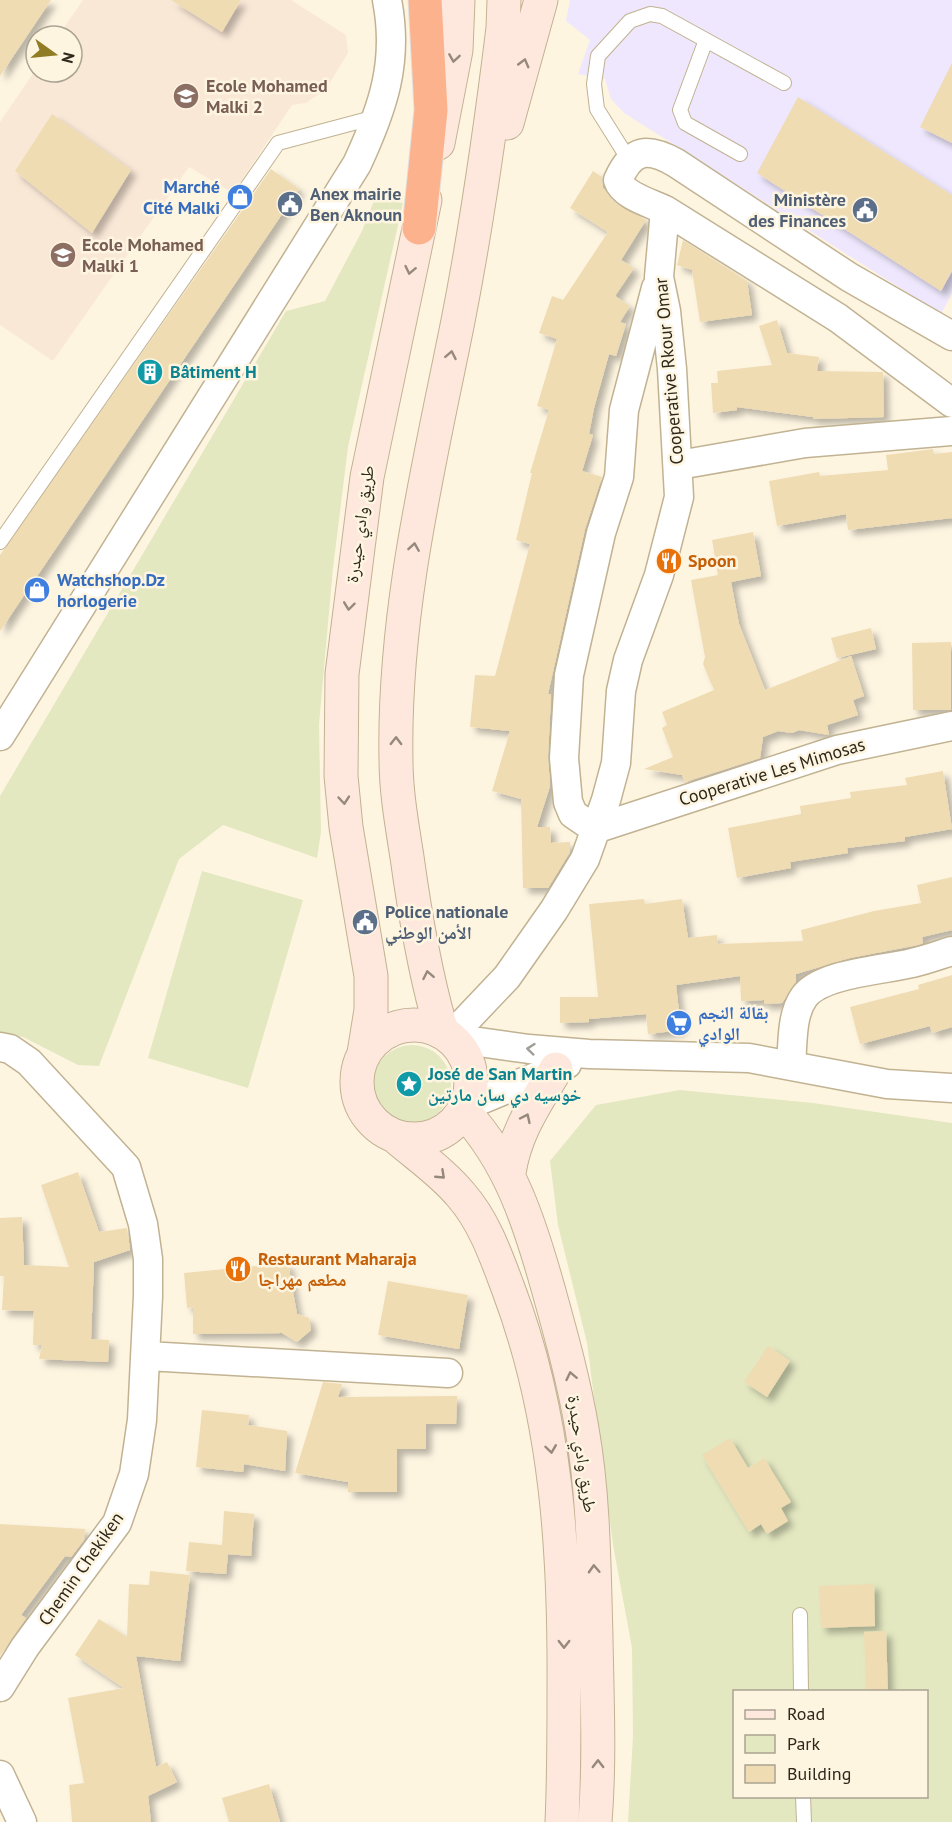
<svg xmlns="http://www.w3.org/2000/svg" width="952" height="1822" font-family="'PT Sans','Noto Naskh Arabic',sans-serif">
<style>
.commercial{fill:#eee7fd}
.education{fill:#fae8d7}
.green{fill:#e3e8c1;fill-rule:evenodd}
.building{fill:#efdcb3;filter:url(#shadow)}
.lines{fill:none;stroke-linecap:round;stroke-linejoin:round}
.lane-casing{stroke:#c1b292;stroke-width:16}
.street-casing{stroke:#c1b292;stroke-width:31}
.secondary-casing{stroke:#c1b292;stroke-width:35}
.highway-casing{stroke:#e2e1df;stroke-width:35}
.lane{stroke:#fff;stroke-width:14}
.street{stroke:#fff;stroke-width:28}
.secondary{stroke:#fee8dd;stroke-width:33}
.highway{stroke:#fdb28e;stroke-width:33}
.oneway{stroke:#96887c}
.oneway2{stroke:#a19e99}
.labels{text-anchor:middle;stroke-width:5;stroke-linejoin:round;paint-order:stroke}
.education-label{font-size:18px;font-weight:bold;fill:#785e54;stroke:#fef5e1;text-anchor:start}
.shop-label{font-size:18px;font-weight:bold;fill:#366cbe;stroke:#fef5e1;text-anchor:start}
.service-label{font-size:18px;font-weight:bold;fill:#4e5e75;stroke:#fef5e1;text-anchor:start}
.street-label{font-size:18px;fill:#2e281c;stroke:#fef5e1}
.culture-label{font-size:18px;font-weight:bold;fill:#0d838f;stroke:#fef5e1;text-anchor:start}
.food-label{font-size:18px;font-weight:bold;fill:#c56008;stroke:#fef5e1;text-anchor:start}
</style>
<defs>
<filter id="shadow"><feDropShadow dx="5.5" dy="5.5" stdDeviation="3" flood-color="#0004"/></filter>
</defs>
<rect width="100%" height="100%" fill="#fef5e1"/>
<!-- commercial -->
<path class="commercial" d="M 570,0 L 952,0 L 952,293 L 941,314 L 624,113 L 611,99 L 605,79 L 578,74 L 590,40 L 566,21 Z"/>
<!-- education -->
<path class="education" d="M 83,0 L 291,0 L 346,35 L 348,53 L 326,89 L 306,103 L 292,105 L 233,193 L 189,167 L 53,361 L 0,325 L 0,122 L 36,69 L 36,72 L 72,72 L 72,36 L 58,36 Z"/>
<!-- green -->
<path class="green" d="M 375,198 L 403,203 L 348,447 L 333,568 L 319,724 L 321,832 L 317,858 L 223,825 L 179,859 L 99,1066 L 78,1065 L 23,1037 L 0,1033 L 0,796 L 286,311 L 325,301 L 362,231 Z
M 202,871 L 303,900 L 248,1088 L 148,1058 Z
M373 1084a39 39 0 1 1 78 0a39 39 0 1 1-78 0Z
M 680,1090 L 813,1103 L 952,1123 L 952,1822 L 628,1822 L 633,1736 L 632,1648 L 613,1545 L 587,1343 L 558,1225 L 550,1161 L 596,1105 ZM 734,1692 L 926,1692 L 926,1796 L 734,1796 Z"/>
<!-- building -->
<path class="building" d="M 0,0 L 51,0 L 0,76 Z
M 171,0 L 241,0 L 222,32 Z
M 952,63 L 952,143 L 920,127 Z
M 798,97 L 952,195 L 952,271 L 941,291 L 757,173 Z
M 52,114 L 131,170 L 92,233 L 15,171 Z
M 271,169 L 299,189 L 0,631 L 0,555 Z
M 593,171 L 602,177 L 603,188 L 614,202 L 646,220 L 621,260 L 634,268 L 615,296 L 630,306 L 620,322 L 626,324 L 616,356 L 609,354 L 594,408 L 589,434 L 593,435 L 582,471 L 602,477 L 585,529 L 548,694 L 551,694 L 548,757 L 550,786 L 537,827 L 550,827 L 551,843 L 570,842 L 570,852 L 548,888 L 523,888 L 521,799 L 492,791 L 510,731 L 470,727 L 475,675 L 495,676 L 530,544 L 516,540 L 532,473 L 530,473 L 549,410 L 537,406 L 557,339 L 539,333 L 552,296 L 563,300 L 608,232 L 570,208 Z
M 683,240 L 747,281 L 752,315 L 700,322 L 692,270 L 677,265 Z
M 777,320 L 787,353 L 819,357 L 817,371 L 883,372 L 884,417 L 813,419 L 813,417 L 737,407 L 737,410 L 713,413 L 711,383 L 718,383 L 717,371 L 772,365 L 759,326 Z
M 933,449 L 934,454 L 952,452 L 952,518 L 848,530 L 846,514 L 777,526 L 769,481 L 819,472 L 820,476 L 888,470 L 886,455 Z
M 753,532 L 761,576 L 731,582 L 739,624 L 765,690 L 851,656 L 864,696 L 853,700 L 858,715 L 827,725 L 829,735 L 799,730 L 792,733 L 778,731 L 763,737 L 760,758 L 685,782 L 682,775 L 644,769 L 673,757 L 662,728 L 667,725 L 662,712 L 714,690 L 703,664 L 705,657 L 691,580 L 718,575 L 712,540 Z
M 871,628 L 876,649 L 837,658 L 831,638 Z
M 951,642 L 951,710 L 913,710 L 912,643 Z
M 943,771 L 952,829 L 905,837 L 905,841 L 847,848 L 848,853 L 790,862 L 791,868 L 737,878 L 728,828 L 801,814 L 800,806 L 851,798 L 850,792 L 907,785 L 905,778 Z
M 952,877 L 952,930 L 922,937 L 923,943 L 918,945 L 850,958 L 796,974 L 796,982 L 782,1003 L 764,1004 L 764,1000 L 741,1001 L 740,976 L 676,985 L 681,1030 L 648,1034 L 646,1014 L 589,1019 L 589,1022 L 560,1023 L 560,997 L 598,997 L 589,904 L 644,899 L 645,904 L 682,899 L 688,938 L 717,935 L 718,944 L 803,941 L 801,930 L 874,911 L 921,903 L 917,885 Z
M 952,975 L 952,1027 L 932,1033 L 930,1026 L 860,1044 L 850,1007 L 919,989 L 918,985 Z
M 78,1172 L 99,1232 L 127,1228 L 130,1250 L 94,1262 L 91,1339 L 109,1340 L 108,1362 L 39,1359 L 42,1345 L 33,1345 L 34,1311 L 2,1310 L 4,1276 L 0,1276 L 0,1218 L 22,1217 L 24,1265 L 69,1267 L 41,1185 Z
M 288,1263 L 297,1314 L 309,1318 L 311,1330 L 297,1342 L 282,1333 L 193,1334 L 193,1307 L 187,1308 L 184,1273 Z
M 388,1281 L 468,1295 L 459,1349 L 378,1335 Z
M 768,1346 L 790,1361 L 767,1397 L 744,1382 Z
M 323,1382 L 342,1384 L 338,1397 L 457,1396 L 456,1424 L 426,1424 L 426,1449 L 397,1449 L 397,1492 L 348,1492 L 348,1482 L 295,1473 Z
M 202,1410 L 249,1415 L 248,1425 L 287,1431 L 285,1471 L 244,1464 L 243,1472 L 196,1467 Z
M 730,1438 L 748,1468 L 764,1458 L 791,1502 L 781,1508 L 788,1521 L 767,1534 L 761,1524 L 749,1532 L 702,1455 Z
M 224,1511 L 254,1514 L 251,1556 L 228,1554 L 226,1574 L 186,1571 L 189,1542 L 222,1545 Z
M 0,1524 L 85,1529 L 84,1540 L 71,1557 L 65,1556 L 21,1615 L 26,1618 L 0,1656 Z
M 150,1571 L 190,1575 L 180,1661 L 136,1656 L 156,1767 L 167,1762 L 177,1782 L 148,1796 L 151,1822 L 72,1822 L 69,1785 L 84,1783 L 68,1698 L 124,1688 L 75,1655 L 99,1619 L 127,1637 L 129,1584 L 149,1585 Z
M 874,1584 L 875,1626 L 821,1628 L 819,1586 Z
M 886,1631 L 888,1692 L 866,1692 L 864,1632 Z
M 269,1784 L 280,1822 L 229,1822 L 222,1798 Z"/>
<g class="lines">
<defs>
<path id="lane" d="M 706,40 L 680,110 L 685,123 L 740,154
M 629,160 L 597,109 L 594,84 L 598,56 L 630,21 L 650,14 L 662,16 L 784,83
M 0,542 L 278,143 L 376,117
M 800,1615 L 801,1692
M 803,1796 L 804,1822"/>
<path id="street" d="M 665,210 C 651,203 623,196 618,180 C 632,148 648,147 676,163 L 849,277 L 952,336
M 679,465 L 805,443 L 952,431
M 0,736 L 357,164 C 383,108 399,62 387,0
M 595,829 L 573,814 L 568,802 L 564,758 L 569,675 L 601,533 L 619,477 L 624,410 L 656,288
M 595,829 L 837,750 L 952,726
M 450,1037 L 507,977 L 554,910 L 585,859 L 606,800 L 616,763 L 621,691 L 628,660 L 659,575 L 679,497 L 672,369 L 666,311 L 659,277 L 665,210 L 838,318 L 952,403
M 451,1038 L 529,1049 L 589,1054 L 749,1058 L 887,1084 L 952,1088
M 0,1047 L 10,1049 L 29,1062 L 126,1167 L 143,1224 L 148,1259 L 148,1296 L 142,1420 L 134,1474 L 117,1523 L 25,1647 L 0,1687
M 791,1064 C 793,1043 791,1015 804,997 C 821,973 885,970 912,963 C 926,960 939,955 952,951
M 466,1106 L 567,1064
M 147,1356 L 448,1373
M 0,1775 L 22,1822"/>
<path id="secondary" d="M 507,123 L 541,0
M 438,143 L 456,50 L 458,0
M357 1082a57 57 0 1 1 114 0a57 57 0 1 1-114 0Z
M 442,1032 C 425,975 415,915 407,857 C 402,825 396,792 396,760 C 393,612 429,466 458,321 C 477,224 491,126 503,28 L 504,0
M 364,1053 L 371,1010 L 371,976 L 346,827 L 341,776 L 342,674 L 367,477 L 425,200
M 463,1111 C 510,1160 530,1224 548,1288 C 561,1335 574,1381 582,1429 C 594,1497 594,1568 596,1637 C 597,1699 600,1760 595,1822
M 397,1138 C 418,1156 443,1173 461,1195 C 484,1221 496,1256 508,1288 C 557,1417 565,1553 564,1690 C 564,1734 564,1778 562,1822
M 509,1173 C 515,1132 536,1103 556,1069"/>
<path id="highway" d="M 419,228 L 431,110 L 425,0"/>
</defs>
<!-- lane casing -->
<use href="#lane" class="lane-casing"/>
<!-- street casing -->
<use href="#street" class="street-casing"/>
<!-- secondary casing -->
<use href="#secondary" class="secondary-casing"/>
<!-- highway casing -->
<use href="#highway" class="highway-casing"/>
<!-- lane -->
<use href="#lane" class="lane"/>
<!-- street -->
<use href="#street" class="street"/>
<!-- secondary -->
<use href="#secondary" class="secondary"/>
<!-- highway -->
<use href="#highway" class="highway"/>
</g>
<!-- one-way arrows -->
<defs><path id="oneway-chevron" d="M-2-3.5L2.5 0L-2 3.5" fill="none" stroke-width="1.6" stroke-linecap="round" stroke-linejoin="round" transform="scale(1.5)"/></defs>
<g class="oneway">
<use href="#oneway-chevron" transform="translate(454 58) rotate(99)"/>
<use href="#oneway-chevron" transform="translate(524 63) rotate(-75)"/>
<use href="#oneway-chevron" transform="translate(410 270) rotate(102)"/>
<use href="#oneway-chevron" transform="translate(451 355) rotate(-79)"/>
<use href="#oneway-chevron" transform="translate(414 547) rotate(-81)"/>
<use href="#oneway-chevron" transform="translate(349 606) rotate(97)"/>
<use href="#oneway-chevron" transform="translate(396 741) rotate(-89)"/>
<use href="#oneway-chevron" transform="translate(344 800) rotate(85)"/>
<use href="#oneway-chevron" transform="translate(428 975) rotate(-101)"/>
<use href="#oneway-chevron" transform="translate(526 1118) rotate(-65)"/>
<use href="#oneway-chevron" transform="translate(441 1175) rotate(43)"/>
<use href="#oneway-chevron" transform="translate(571 1376) rotate(-102)"/>
<use href="#oneway-chevron" transform="translate(551 1449) rotate(82)"/>
<use href="#oneway-chevron" transform="translate(594 1569) rotate(-93)"/>
<use href="#oneway-chevron" transform="translate(564 1644) rotate(90)"/>
<use href="#oneway-chevron" transform="translate(598 1764) rotate(-90)"/>
</g>
<use class="oneway2" href="#oneway-chevron" transform="translate(531 1049) rotate(-174)"/>
<!-- icons -->
<defs>
<symbol id="school-disc" viewBox="-11 -11 22 22"><circle r="9.5" fill="#8d6e63" stroke="#fef5e1"/><path d="M0-5L7-2L0 1L-7-2ZM-4 1L0 2.5L4 1V4Q0 6-4 4Z" fill="#fff"/></symbol>
<symbol id="shop-disc" viewBox="-11 -11 22 22"><circle r="9.5" fill="#3f7fe0" stroke="#fef5e1"/><path d="M-5-2.5h2.3a2.7 3.5 0 0 1 5.4 0H5L5.5 6h-11ZM-1.5-2.5h3a1.5 2.3 0 0 0-3 0Z" fill="#fff"/></symbol>
<symbol id="civic-disc" viewBox="-11 -11 22 22"><circle r="9.5" fill="#5c6f8a" stroke="#fef5e1"/><path d="M-.6-6.5H3V-4.5H.6V-3L4-1V1h2V6H-6V1h2V-1L-.6-3ZM-1.2 2.5V6h2.4V2.5Z" fill="#fff"/></symbol>
<symbol id="building-disc" viewBox="-11 -11 22 22"><circle r="9.5" fill="#0f9aa8" stroke="#fef5e1"/><path d="M-4-6H4V6H1V3H-1V6H-4ZM-2.5-4.3h1.7v1.8h-1.7ZM.8-4.3h1.7v1.8H.8ZM-2.5-1h1.7V.8h-1.7ZM.8-1h1.7V.8H.8Z" fill="#fff"/></symbol>
<symbol id="restaurant-disc" viewBox="-11 -11 22 22"><circle r="9.5" fill="#e8710a" stroke="#fef5e1"/><path d="M-5-6h1v4h1v-4h1v4h1v-4h1v5L-1.5 .5V6h-2V.5L-5-1ZM5-6V6H3V1.5H1.5Q1.5-4 5-6Z" fill="#fff"/></symbol>
<symbol id="supermarket-disc" viewBox="-11 -11 22 22"><circle r="9.5" fill="#3f7fe0" stroke="#fef5e1"/><path d="M-6-5.5h2.5l.6 2H6L4.5 2H-2.5L-4.4-4H-6ZM-1.5 3.2a1.3 1.3 0 1 0 .1 0ZM3 3.2a1.3 1.3 0 1 0 .1 0Z" fill="#fff"/></symbol>
<symbol id="sight-disc" viewBox="-11 -11 22 22"><circle r="9.5" fill="#0f9aa8" stroke="#fef5e1"/><path d="M0-6L1.8-2.2L6-1.7L2.9 1.2L3.7 5.4L0 3.3L-3.7 5.4L-2.9 1.2L-6-1.7L-1.8-2.2Z" fill="#fff"/></symbol>
</defs>
<g fill-rule="evenodd">
<use href="#school-disc" x="171" y="81" width="30" height="30"/>
<use href="#shop-disc" x="225" y="182" width="30" height="30"/>
<use href="#civic-disc" x="275" y="189" width="30" height="30"/>
<use href="#civic-disc" x="850" y="195" width="30" height="30"/>
<use href="#school-disc" x="48" y="240" width="30" height="30"/>
<use href="#building-disc" x="135" y="357" width="30" height="30"/>
<use href="#restaurant-disc" x="654" y="546" width="30" height="30"/>
<use href="#shop-disc" x="22" y="575" width="30" height="30"/>
<use href="#civic-disc" x="350" y="907" width="30" height="30"/>
<use href="#supermarket-disc" x="664" y="1008" width="30" height="30"/>
<use href="#sight-disc" x="394" y="1069" width="30" height="30"/>
<use href="#restaurant-disc" x="223" y="1254" width="30" height="30"/>
</g>
<g class="labels">
<!-- education labels -->
<g class="education-label">
<text x="206" y="92">Ecole Mohamed<tspan x="206" dy="21">Malki 2</tspan></text>
<text x="82" y="251">Ecole Mohamed<tspan x="82" dy="21">Malki 1</tspan></text>
</g>
<!-- shop labels -->
<g class="shop-label">
<text x="220" y="193" text-anchor="end">Marché<tspan x="220" dy="21">Cité Malki</tspan></text>
<text x="57" y="586">Watchshop.Dz<tspan x="57" dy="21">horlogerie</tspan></text>
<text x="698" y="1019">بقالة النجم<tspan x="698" dy="21">الوادي</tspan></text>
</g>
<!-- service labels -->
<g class="service-label">
<text x="310" y="200">Anex mairie<tspan x="310" dy="21">Ben Aknoun</tspan></text>
<text x="846" y="206" text-anchor="end">Ministère<tspan x="846" dy="21">des Finances</tspan></text>
<text x="385" y="918">Police nationale<tspan x="385" dy="21">الأمن الوطني</tspan></text>
</g>
<!-- street labels -->
<g class="street-label">
<text transform="translate(669 371) rotate(-95)" y="6">Cooperative Rkour Omar</text>
<text transform="translate(360 524) rotate(-82)" y="6">طريق وادي حيدرة</text>
<text transform="translate(772 772) rotate(-17)" y="6">Cooperative Les Mimosas</text>
<text transform="translate(582 1454) rotate(82)" y="6">طريق وادي حيدرة</text>
<text transform="translate(81 1569) rotate(-55)" y="6">Chemin Chekiken</text>
</g>
<!-- culture labels -->
<g class="culture-label">
<text x="170" y="378">Bâtiment H</text>
<text x="428" y="1080">José de San Martin<tspan x="428" dy="21">خوسيه دي سان مارتين</tspan></text>
</g>
<!-- food labels -->
<g class="food-label">
<text x="688" y="567">Spoon</text>
<text x="258" y="1265">Restaurant Maharaja<tspan x="258" dy="21">مطعم مهراجا</tspan></text>
</g>
</g>
<!-- legend -->
<rect x="733" y="1690" width="195" height="108" fill="#fef5e1" stroke="#aba392" stroke-width="1.5"/>
<rect x="745" y="1710" width="30" height="9" fill="#fee8dd" stroke="#aba392" stroke-width="1.5"/>
<text x="787" y="1720" font-size="18" fill="#2e281c">Road</text>
<rect x="745" y="1735" width="30" height="18" fill="#e3e8c1" stroke="#aba392" stroke-width="1.5"/>
<text x="787" y="1750" font-size="18" fill="#2e281c">Park</text>
<rect x="745" y="1765" width="30" height="18" fill="#efdcb3" stroke="#aba392" stroke-width="1.5"/>
<text x="787" y="1780" font-size="18" fill="#2e281c">Building</text>
<!-- north arrow -->
<g transform="translate(54 54) rotate(105)"><circle r="28" fill="#fef5e1" stroke="#aba392" stroke-width="1.5"/>
<path d="M0-4.5L10 22L0 15L-10 22Z" fill="#907c23"/>
<text y="-9" font-size="16" font-weight="bold" text-anchor="middle" fill="#2e281c">N</text>
</g>
</svg>
